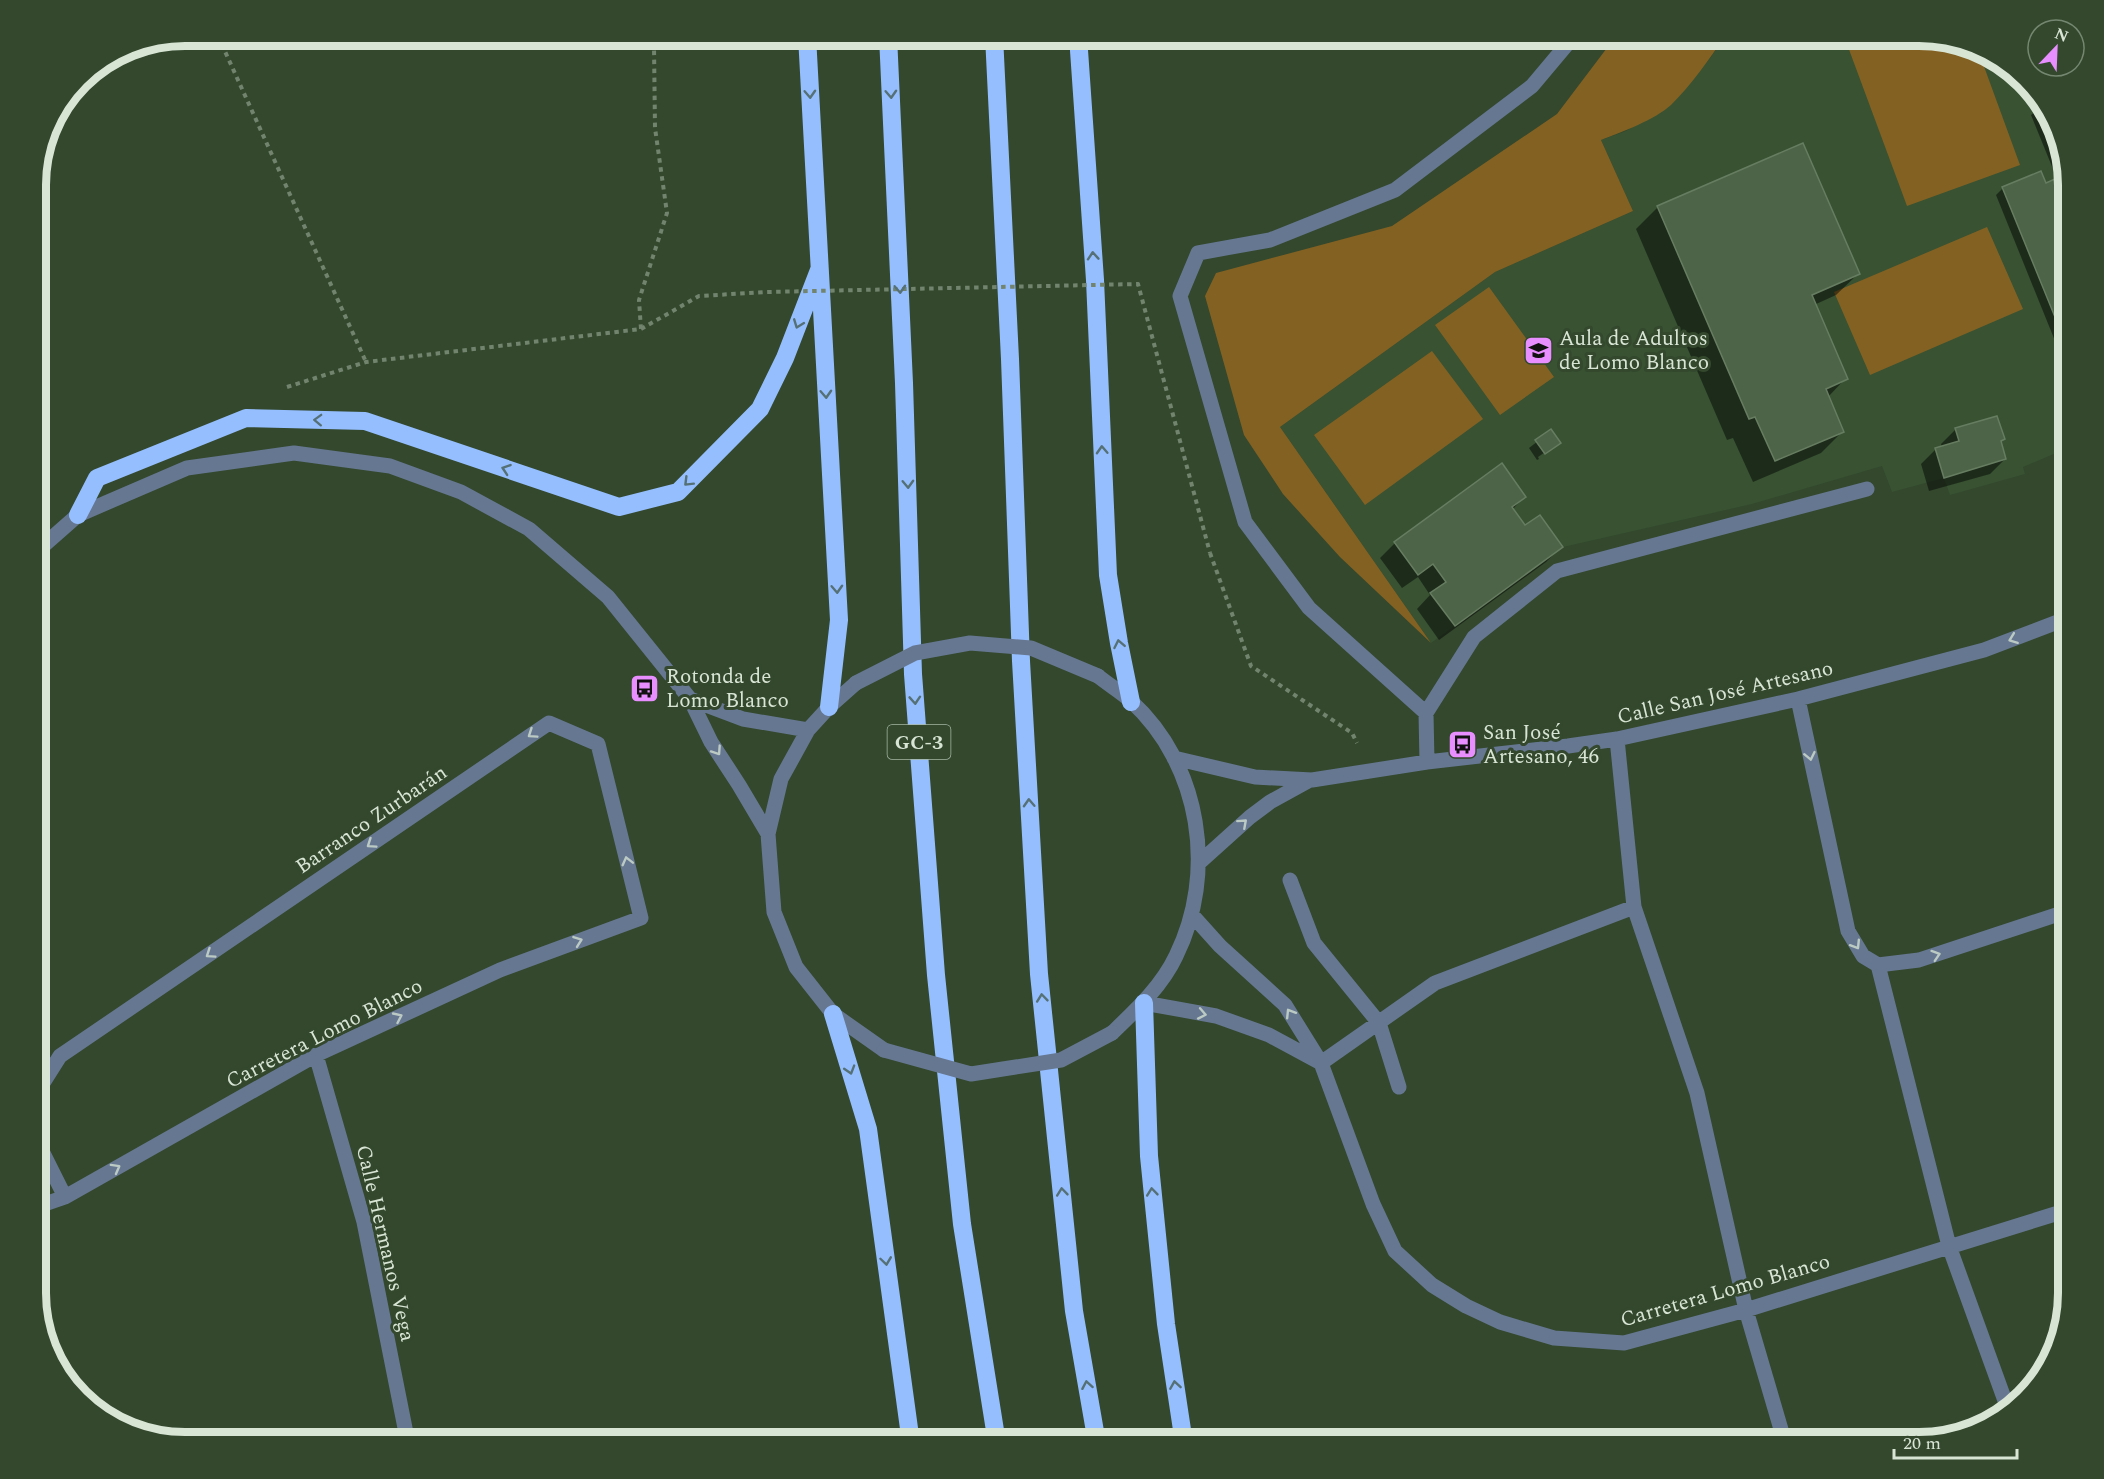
<svg xmlns="http://www.w3.org/2000/svg" width="2104" height="1479" font-family="Spectral,serif">
<style>
.built{fill:#385232}
.green{fill:#836123}
.shadow{fill:#0007}
.building{fill:#4e6448;stroke:#677d61;stroke-width:1.5}
.lines{fill:none;stroke-linecap:round;stroke-linejoin:round}
.path{stroke:#72846e;stroke-width:4;stroke-dasharray:4.5 4.5;stroke-linecap:butt}
.minor{stroke:#667791;stroke-width:15}
.highway{stroke:#95beff;stroke-width:18}
.path-bridge{stroke:#72846e;stroke-width:4;stroke-dasharray:4.5 4.5;stroke-linecap:butt}
.minor-bridge{stroke:#667791;stroke-width:15}
.oneway{stroke:#557176}
.oneway2{stroke:#bccac4}
.labels{text-anchor:middle;stroke-width:6;stroke-linejoin:round;paint-order:stroke}
.shield{fill:#33482d;stroke:#a6b6a3;stroke-width:1.5}
.shield-label{font-size:20px;font-weight:bold;fill:#d8e5d5}
.poi-label{font-size:21px;fill:#d8e5d5;stroke:#33482d;text-anchor:start}
.street-label{font-size:21px;fill:#d8e5d5;stroke:#33482d}
.rim{fill:none;stroke:#d8e5d5;stroke-width:8}
</style>
<rect width="100%" height="100%" fill="#33482d"/>
<!-- built -->
<path class="built" d="M 1725,36 L 1919,36 L 1966,44 L 2009,67 L 2052,119 L 2068,185 L 2068,448 L 2023,467 L 2025,474 L 1950,495 L 1944,478 L 1892,492 L 1882,466 L 1752,504 L 1563,547 L 1431,643 L 1280,427 L 1495,272 L 1633,211 L 1601,140 L 1626,131 L 1669,106 L 1711,57 Z"/>
<!-- green -->
<path class="green" d="M 1616,36 L 1725,36 C 1709,60 1691,85 1671,105 C 1656,119 1620,133 1601,140 L 1633,211 L 1495,272 L 1280,427 L 1431,643 L 1340,557 L 1283,494 L 1244,435 L 1205,296 L 1216,273 L 1392,226 L 1557,114 Z
M 1844,36 C 1885,36 1941,30 1978,50 L 2020,165 L 1907,206 Z
M 1987,227 L 2023,309 L 1870,375 L 1834,292 Z
M 1489,287 L 1554,377 L 1500,415 L 1435,325 Z
M 1432,351 L 1483,419 L 1365,505 L 1314,435 Z"/>
<!-- shadow -->
<path class="shadow" d="M 2042,106 L 2052,119 L 2063,165 L 2053,169 L 2031,115 Z
M 2066,176 L 2068,185 L 2068,373 L 1996,195 L 2003,188 L 2045,185 Z
M 1658,207 L 1858,274 L 1836,295 L 1814,305 L 1846,378 L 1828,397 L 1843,431 L 1821,453 L 1753,482 L 1733,438 L 1727,440 L 1636,229 Z
M 1956,429 L 2000,442 L 2005,459 L 1990,474 L 1929,491 L 1921,464 L 1936,449 L 1942,448 L 1941,444 Z
M 1551,431 L 1559,443 L 1554,448 L 1554,446 L 1538,457 L 1539,459 L 1537,460 L 1529,448 Z
M 1502,465 L 1524,497 L 1512,510 L 1525,527 L 1561,547 L 1546,562 L 1439,640 L 1417,609 L 1430,595 L 1418,577 L 1402,588 L 1380,558 L 1395,543 Z"/>
<!-- building -->
<path class="building" d="M 2041,105 L 2052,119 L 2063,162 L 2060,163 L 2037,107 Z
M 1803,143 L 1860,274 L 1812,295 L 1848,379 L 1826,389 L 1844,432 L 1775,461 L 1755,417 L 1749,419 L 1657,206 Z
M 2041,171 L 2046,183 L 2066,174 L 2068,185 L 2068,349 L 2002,187 Z
M 1997,416 L 2005,439 L 2001,441 L 2006,459 L 1944,478 L 1935,448 L 1959,441 L 1955,428 Z
M 1551,429 L 1561,443 L 1545,454 L 1535,440 Z
M 1502,463 L 1526,497 L 1512,507 L 1525,525 L 1540,515 L 1563,547 L 1455,626 L 1430,593 L 1446,582 L 1433,564 L 1418,575 L 1394,542 Z"/>
<g class="lines">
<!-- path -->
<path class="path" d="M 218,36 L 366,362
M 287,387 L 366,362 L 641,329 L 639,300 L 667,213 L 655,128 L 654,46 L 650,36
M 1210,553 L 1251,666 L 1352,733 L 1357,743"/>
<!-- minor -->
<path class="minor" d="M 36,552 L 78,515 L 187,468 L 294,453 L 390,466 L 461,492 L 529,529 L 608,597 L 690,699 L 711,742 L 739,785 L 768,834
M 1098,676 C 1109,685 1121,692 1131,701 C 1201,765 1217,873 1176,956 C 1162,986 1136,1010 1112,1033
M 856,683 L 829,707 L 808,730 L 781,779 L 768,834 L 774,912 L 796,967 L 833,1014 L 884,1050
M 690,699 L 743,719 L 808,730
M 1798,699 L 1848,931 L 1863,956 L 1878,965 L 1949,1246 L 2008,1409
M 1426,713 L 1309,608 L 1245,522 L 1180,296 L 1198,253 L 1270,240 L 1395,190 L 1532,86 L 1574,36
M 1617,739 L 1634,907 L 1697,1093 L 1746,1310 L 1785,1443
M 1174,758 L 1255,777 L 1312,780 L 1427,762 L 1568,746 L 1617,739 L 1798,699 L 1984,650 L 2068,618
M 1427,762 L 1426,713 L 1474,637 L 1557,571 L 1867,489
M 1200,862 L 1250,817 L 1270,802 L 1310,780
M 1290,880 L 1314,943 L 1379,1023 L 1399,1087
M 1193,916 L 1220,946 L 1285,1005 L 1321,1063 L 1373,1204 L 1395,1251 L 1432,1285 L 1466,1306 L 1500,1322 L 1554,1338 L 1624,1343 L 1746,1310 L 2068,1210
M 1878,965 L 1919,960 L 2068,911
M 1144,1003 L 1216,1016 L 1269,1035 L 1319,1062
M 316,1055 L 364,1222 L 408,1443
M 1321,1063 L 1435,983 L 1634,907
M 36,1139 L 65,1197
M 36,1207 L 65,1197 L 316,1055 L 500,970 L 641,918 L 598,744 L 549,723 L 60,1056 L 36,1094"/>
<!-- highway -->
<path class="highway" d="M 807,36 L 839,620 L 829,707
M 888,36 L 904,383 L 913,674 L 936,975 L 962,1224 L 997,1443
M 994,36 L 1010,359 L 1021,661 L 1039,974 L 1074,1311 L 1097,1443
M 1078,36 L 1095,280 L 1108,575 L 1119,643 L 1131,702
M 78,515 L 97,478 L 246,418 L 365,421 L 619,507 L 678,492 L 760,409 L 785,358 L 819,270
M 1144,1003 L 1149,1156 L 1166,1324 L 1184,1443
M 833,1014 L 868,1129 L 911,1443"/>
<!-- path-bridge -->
<path class="path-bridge" d="M 641,329 L 699,296 L 767,292 L 1138,284 L 1210,553"/>
<!-- minor-bridge -->
<path class="minor-bridge" d="M 856,683 L 915,653 L 970,643 L 1031,648 L 1098,676
M 884,1050 L 971,1074 L 1061,1060 L 1112,1033"/>
</g>
<!-- one-way arrows -->
<defs><path id="oneway-chevron" d="M-2-3.5L2.5 0L-2 3.5" fill="none" stroke-width="1.6" stroke-linecap="round" stroke-linejoin="round" transform="scale(1.5)"/></defs>
<g class="oneway">
<use href="#oneway-chevron" transform="translate(810 94) rotate(87)"/>
<use href="#oneway-chevron" transform="translate(891 94) rotate(87)"/>
<use href="#oneway-chevron" transform="translate(1093 256) rotate(-94)"/>
<use href="#oneway-chevron" transform="translate(900 289) rotate(87)"/>
<use href="#oneway-chevron" transform="translate(798 324) rotate(111)"/>
<use href="#oneway-chevron" transform="translate(826 394) rotate(87)"/>
<use href="#oneway-chevron" transform="translate(318 420) rotate(-178)"/>
<use href="#oneway-chevron" transform="translate(1102 450) rotate(-93)"/>
<use href="#oneway-chevron" transform="translate(506 469) rotate(-161)"/>
<use href="#oneway-chevron" transform="translate(688 482) rotate(135)"/>
<use href="#oneway-chevron" transform="translate(908 484) rotate(88)"/>
<use href="#oneway-chevron" transform="translate(837 589) rotate(87)"/>
<use href="#oneway-chevron" transform="translate(1119 644) rotate(-101)"/>
<use href="#oneway-chevron" transform="translate(915 700) rotate(86)"/>
<use href="#oneway-chevron" transform="translate(1029 803) rotate(-93)"/>
<use href="#oneway-chevron" transform="translate(1042 998) rotate(-96)"/>
<use href="#oneway-chevron" transform="translate(850 1070) rotate(73)"/>
<use href="#oneway-chevron" transform="translate(1062 1192) rotate(-96)"/>
<use href="#oneway-chevron" transform="translate(1152 1192) rotate(-96)"/>
<use href="#oneway-chevron" transform="translate(886 1261) rotate(82)"/>
<use href="#oneway-chevron" transform="translate(1087 1385) rotate(-100)"/>
<use href="#oneway-chevron" transform="translate(1175 1385) rotate(-99)"/>
</g>
<g class="oneway2">
<use href="#oneway-chevron" transform="translate(2013 639) rotate(159)"/>
<use href="#oneway-chevron" transform="translate(532 734) rotate(146)"/>
<use href="#oneway-chevron" transform="translate(717 751) rotate(56)"/>
<use href="#oneway-chevron" transform="translate(1810 756) rotate(78)"/>
<use href="#oneway-chevron" transform="translate(1243 823) rotate(-42)"/>
<use href="#oneway-chevron" transform="translate(371 844) rotate(146)"/>
<use href="#oneway-chevron" transform="translate(627 861) rotate(-104)"/>
<use href="#oneway-chevron" transform="translate(578 941) rotate(-20)"/>
<use href="#oneway-chevron" transform="translate(1856 945) rotate(58)"/>
<use href="#oneway-chevron" transform="translate(210 954) rotate(146)"/>
<use href="#oneway-chevron" transform="translate(1936 955) rotate(-18)"/>
<use href="#oneway-chevron" transform="translate(1290 1013) rotate(-122)"/>
<use href="#oneway-chevron" transform="translate(1202 1014) rotate(11)"/>
<use href="#oneway-chevron" transform="translate(398 1017) rotate(-25)"/>
<use href="#oneway-chevron" transform="translate(116 1168) rotate(-29)"/>
</g>
<!-- icons -->
<defs>
<symbol id="school-square" viewBox="-11 -11 22 22"><rect x="-9" y="-9" width="18" height="18" rx="4" fill="#e88eff" stroke="#33482d"/><path d="M0-5L7-2L0 1L-7-2ZM-4 1L0 2.5L4 1V4Q0 6-4 4Z" fill="#111"/></symbol>
<symbol id="bus-square" viewBox="-11 -11 22 22"><rect x="-9" y="-9" width="18" height="18" rx="4" fill="#e88eff" stroke="#33482d"/><path d="M-5-6H5V4H4V6H2V4H-2V6H-4V4H-5ZM-3.5-4V0h7V-4ZM-3.5 1.2v1.5H-2V1.2ZM2 1.2v1.5H3.5V1.2Z" fill="#111"/></symbol>
</defs>
<g fill-rule="evenodd">
<use href="#school-square" x="1522" y="334" width="33" height="33"/>
<use href="#bus-square" x="628" y="672" width="33" height="33"/>
<use href="#bus-square" x="1446" y="728" width="33" height="33"/>
</g>
<g class="labels">
<!-- shield labels -->
<rect class="shield" x="887.5" y="725" width="63" height="34" rx="4.5"/>
<g class="shield-label">
<text x="919" y="749">GC-3</text>
</g>
<!-- poi labels -->
<g class="poi-label">
<text x="1559" y="345">Aula de Adultos<tspan x="1559" dy="24">de Lomo Blanco</tspan></text>
<text x="666" y="683">Rotonda de<tspan x="666" dy="24">Lomo Blanco</tspan></text>
<text x="1483" y="739">San José<tspan x="1483" dy="24">Artesano, 46</tspan></text>
</g>
<!-- street labels -->
<g class="street-label">
<text transform="translate(1725 692) rotate(-13)" y="7">Calle San José Artesano</text>
<text transform="translate(371 819) rotate(-34)" y="7">Barranco Zurbarán</text>
<text transform="translate(324 1033) rotate(-27)" y="7">Carretera Lomo Blanco</text>
<text transform="translate(386 1243) rotate(77)" y="7">Calle Hermanos Vega</text>
<text transform="translate(1725 1290) rotate(-16)" y="7">Carretera Lomo Blanco</text>
</g>
</g>
<!-- crop -->
<path d="M0 0H2104V1479H0ZM185 46H1919A139 139 0 0 1 2058 185V1293A139 139 0 0 1 1919 1432H185A139 139 0 0 1 46 1293V185A139 139 0 0 1 185 46Z" fill="#33482d" fill-rule="evenodd"/>
<path class="rim" d="M185 46H1919A139 139 0 0 1 2058 185V1293A139 139 0 0 1 1919 1432H185A139 139 0 0 1 46 1293V185A139 139 0 0 1 185 46Z"/>
<!-- north arrow -->
<g transform="translate(2056 48) rotate(23)"><circle r="28" fill="#33482d" stroke="#758770" stroke-width="1.5"/>
<path d="M0-4.5L10 22L0 15L-10 22Z" fill="#e88eff"/>
<text y="-9" font-size="16" font-weight="bold" text-anchor="middle" fill="#d8e5d5">N</text>
</g>
<!-- scale -->
<path d="M1894 1449v9h123v-9" fill="none" stroke="#d8e5d5" stroke-width="3"/>
<text x="1903" y="1449" font-size="18" fill="#d8e5d5" stroke="#33482d" stroke-width="4.5" paint-order="stroke">20 m</text>
</svg>
